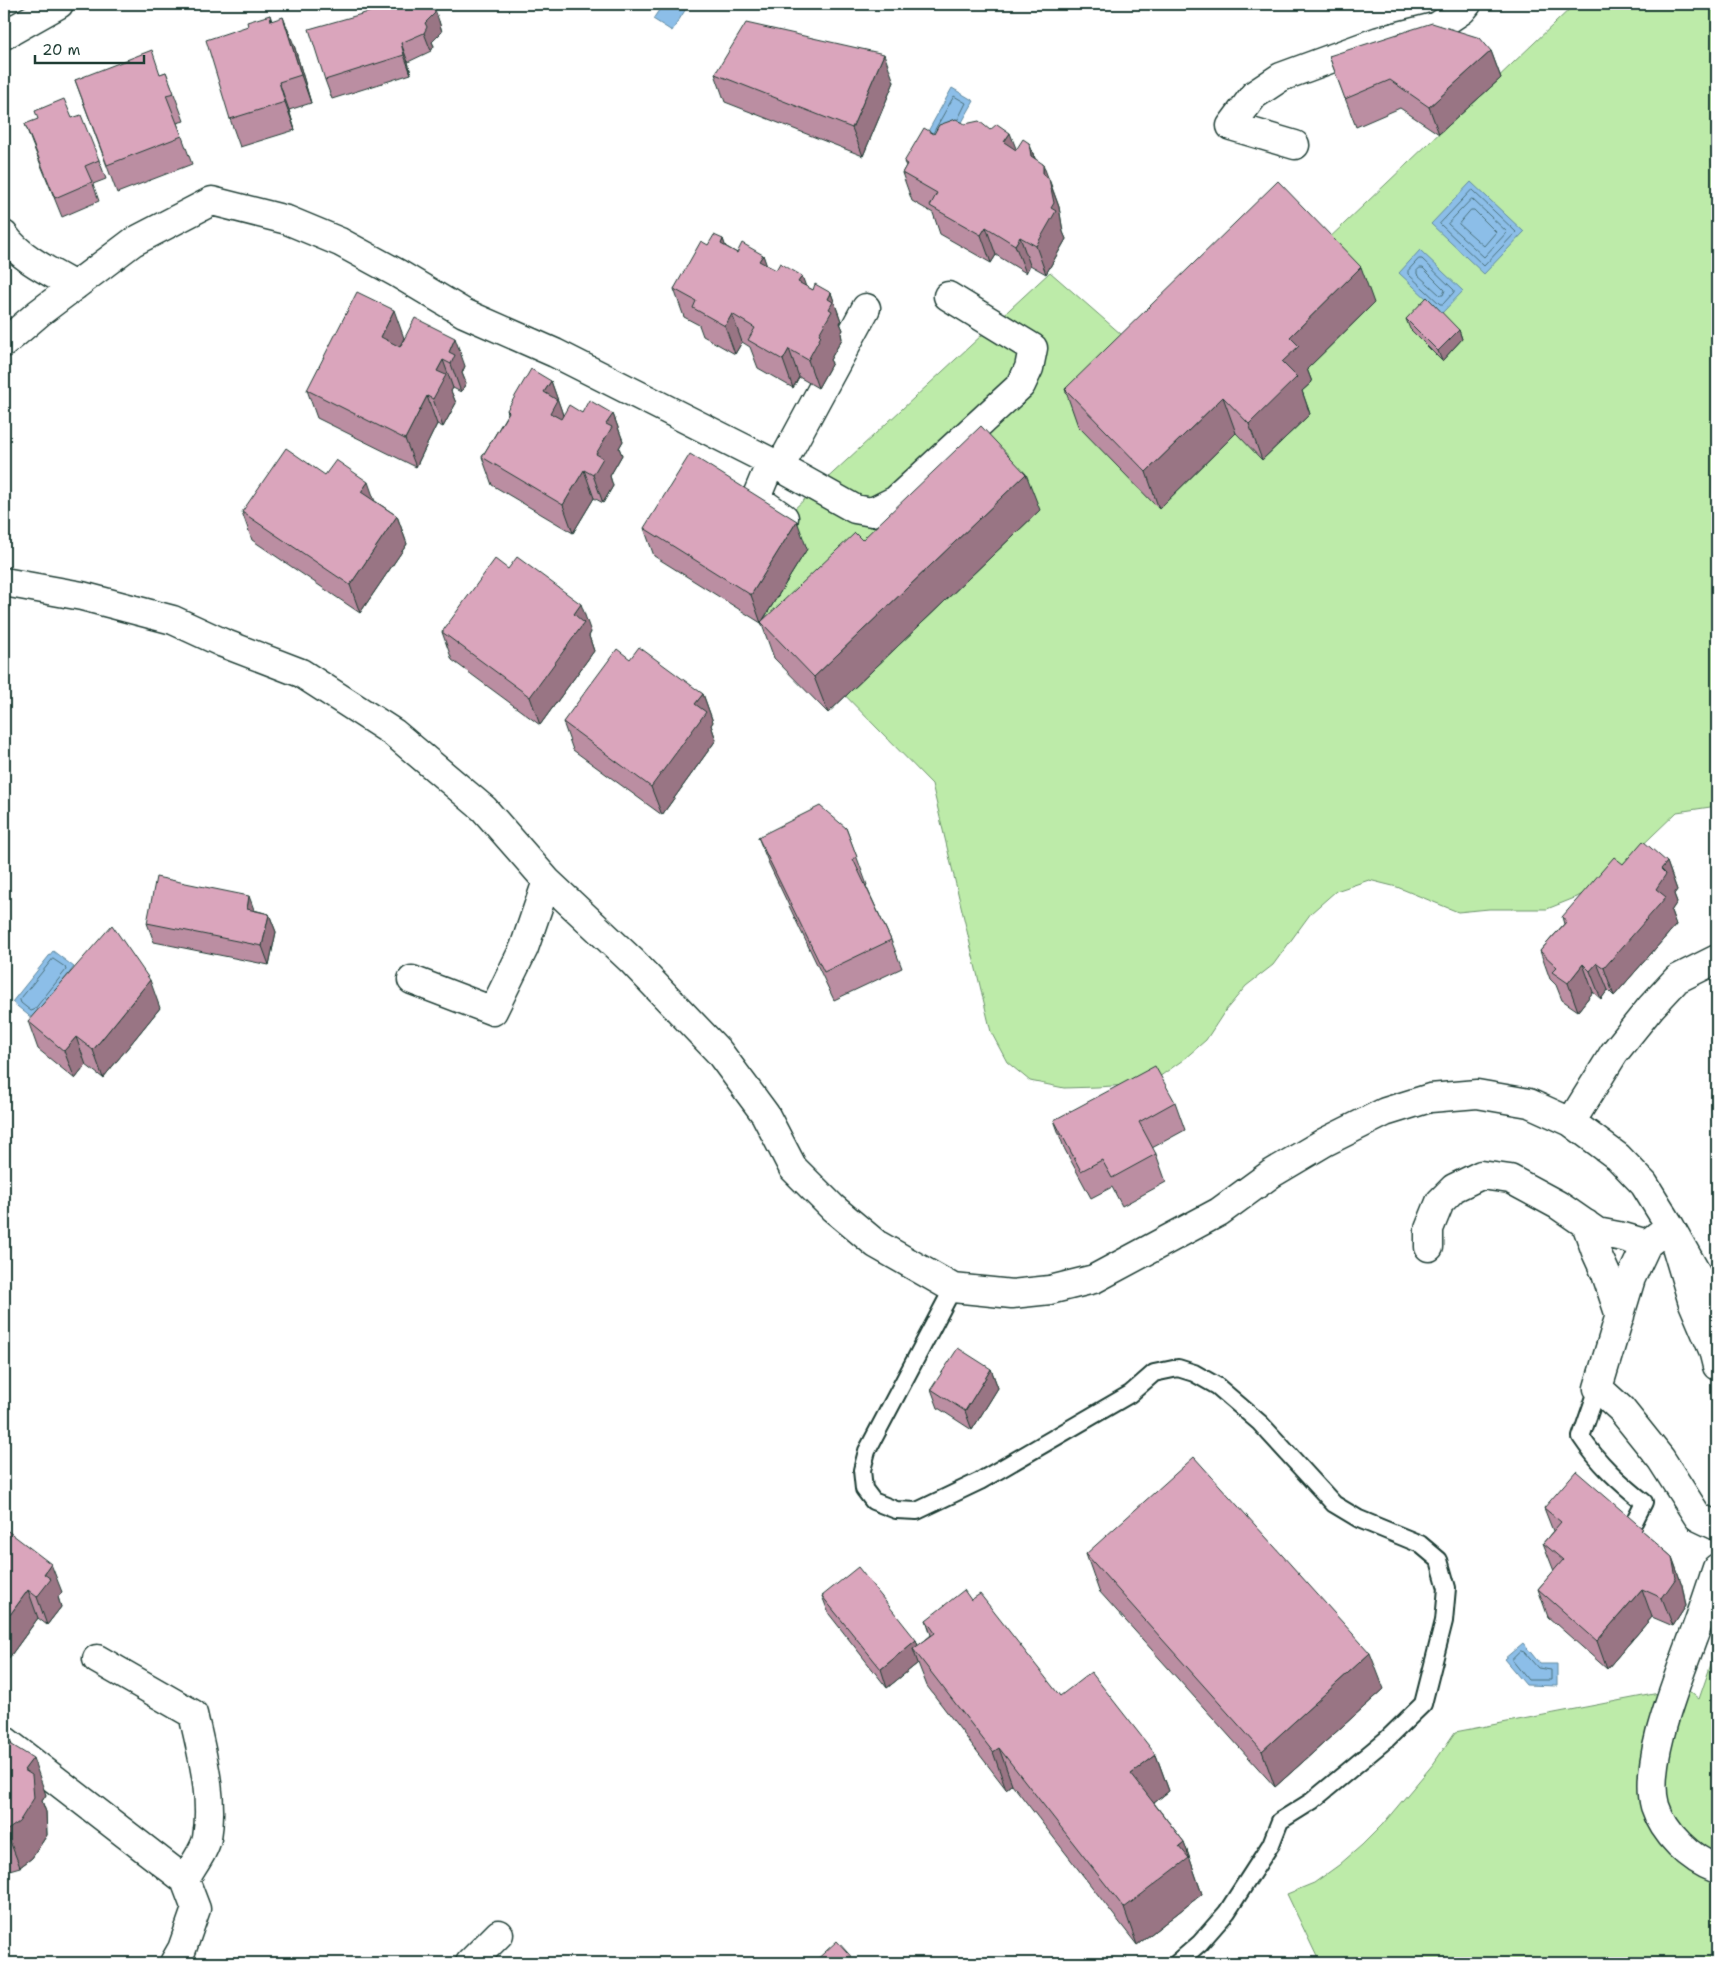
<svg xmlns="http://www.w3.org/2000/svg" width="1721" height="1967" font-family="'Shantell Sans',sans-serif">
<style>
.green{fill:#bdeba9;stroke:#6e946e}
.water{fill:#8cbee8;stroke:#608aa0}
.lines{fill:none;stroke-linecap:round;stroke-linejoin:round}
.shore{stroke:#4b717c;stroke-width:1}
.lane-casing{stroke:#1f3d34;stroke-width:20}
.street-casing{stroke:#1f3d34;stroke-width:31}
.secondary-casing{stroke:#1f3d34;stroke-width:31}
.lane{stroke:#fff;stroke-width:16}
.street{stroke:#fff;stroke-width:28}
.secondary{stroke:#fff;stroke-width:28}
.wall{fill:#bb8ea2;stroke:#1f3d34}
.shaded-wall{fill:#997484;stroke:#1f3d34}
.building{fill:#daa5bc;stroke:#1f3d34}
</style>
<rect width="100%" height="100%" fill="#fff"/>
<filter id="ink" filterUnits="userSpaceOnUse"><feTurbulence type="fractalNoise" baseFrequency=".02" numOctaves="2"/><feDisplacementMap in="SourceGraphic" scale="10" xChannelSelector="R" yChannelSelector="G"/><feConvolveMatrix kernelMatrix="1 2 1 2 8 2 1 2 1" color-interpolation-filters="sRGB"/></filter>
<g filter="url(#ink)">
<!-- green -->
<path class="green" d="M 1575,4 L 1717,4 L 1717,806 L 1677,812 L 1605,881 L 1577,897 L 1547,909 L 1489,909 L 1458,912 L 1397,887 L 1369,880 L 1336,891 L 1311,913 L 1273,965 L 1246,986 L 1225,1011 L 1206,1040 L 1183,1060 L 1159,1077 L 1128,1085 L 1097,1087 L 1064,1088 L 1030,1081 L 1007,1062 L 991,1032 L 932,784 L 725,573 L 1050,272 L 1177,383 Z
M 1717,1647 L 1717,1963 L 1320,1963 L 1287,1894 L 1314,1883 L 1339,1865 L 1362,1845 L 1382,1825 L 1434,1763 L 1455,1732 L 1685,1688 L 1699,1699 Z"/>
<!-- water -->
<path class="water" d="M 663,4 L 689,4 L 672,31 L 653,19 Z
M 952,88 L 974,101 L 948,147 L 926,135 Z
M 1471,182 L 1524,232 L 1484,274 L 1431,224 Z
M 1420,250 L 1463,291 L 1442,313 L 1399,273 Z
M 53,951 L 74,967 L 33,1019 L 12,1002 Z
M 1523,1643 L 1540,1664 L 1557,1664 L 1557,1686 L 1526,1685 L 1504,1659 Z"/>
<g class="lines">
<!-- shore -->
<path class="shore" d="M 933,133 L 954,96 L 966,103 L 958,119
M 1472,190 L 1516,232 L 1484,266 L 1440,224 Z
M 1472,199 L 1507,232 L 1484,257 L 1448,224 Z
M 1471,210 L 1474,210 L 1496,232 L 1484,246 L 1459,224 Z
M 1419,259 L 1422,259 L 1454,290 L 1454,292 L 1443,304 L 1440,304 L 1408,274 L 1408,271 Z
M 1420,268 L 1423,268 L 1445,290 L 1443,295 L 1440,295 L 1417,274 L 1417,271 Z
M 53,959 L 65,967 L 66,970 L 34,1010 L 31,1011 L 21,1003 L 20,1000 Z
M 1521,1651 L 1524,1652 L 1538,1668 L 1551,1670 L 1551,1680 L 1528,1680 L 1512,1660 Z"/>
<defs>
<path id="lane" d="M 953,1288 L 867,1451 L 862,1470 L 864,1489 L 873,1501 L 896,1510 L 917,1511 L 980,1481 L 1130,1394 L 1154,1373 L 1178,1368 L 1194,1373 L 1217,1386 L 1260,1423 L 1334,1504 L 1359,1519 L 1420,1544 L 1439,1560 L 1447,1588 L 1444,1621 L 1423,1704 L 1387,1739 L 1312,1801 L 1280,1821 L 1271,1844 L 1227,1912 L 1200,1943 L 1177,1963
M 1598,1388 L 1581,1437 C 1599,1464 1619,1482 1644,1502 L 1634,1522"/>
<path id="street" d="M 1295,145 L 1231,126 L 1254,95 L 1281,77 L 1379,41 L 1438,26 L 1462,10 L 1467,4
M 4,235 C 20,258 50,272 75,286
M 4,343 L 39,313 L 133,242 L 212,201 L 287,220 L 340,242 L 397,273 L 464,313 L 555,353 L 771,462 L 855,509 L 872,512 L 896,500 L 1021,385 L 1029,368 L 1033,348 L 948,296
M 771,462 L 756,498 L 784,518
M 780,467 L 866,308
M 4,582 L 82,596 L 173,620 L 223,643 L 301,673 L 394,733 L 484,809 L 547,881 L 632,961 L 719,1052 L 765,1114 L 793,1168 L 833,1208 L 876,1244 L 953,1288 L 1012,1294 L 1050,1290 L 1094,1279 L 1219,1212 L 1271,1174 L 1325,1142 L 1385,1112 L 1430,1098 L 1477,1094 L 1529,1103 L 1571,1122 L 1618,1157 L 1644,1184 L 1670,1226 L 1693,1303 L 1713,1350 L 1717,1366
M 412,980 L 493,1011 L 524,948 L 547,881
M 1571,1122 L 1614,1053 L 1651,1007 L 1677,979 L 1717,959
M 1586,1224 L 1596,1252 L 1606,1274 L 1620,1316
M 1429,1247 L 1429,1229 L 1440,1202 L 1454,1188 L 1481,1175 L 1510,1179 L 1558,1205 L 1597,1232 L 1623,1237 L 1647,1244
M 1717,1298 L 1707,1292 L 1670,1226 L 1647,1244 L 1631,1278 L 1598,1388 L 1621,1409 L 1661,1459 L 1698,1517 L 1717,1526
M 1717,1568 C 1709,1592 1701,1617 1692,1640 C 1677,1682 1643,1762 1655,1806 C 1664,1834 1690,1859 1717,1869
M 97,1659 L 193,1714 C 202,1754 214,1797 207,1838 C 205,1850 191,1868 185,1880
M 4,1740 L 185,1880 L 196,1909 L 182,1949 L 174,1963
M 470,1963 L 499,1934"/>
<path id="secondary" d="M 4,35 L 59,4"/>
</defs>
<!-- lane casing -->
<use href="#lane" class="lane-casing"/>
<!-- street casing -->
<use href="#street" class="street-casing"/>
<!-- secondary casing -->
<use href="#secondary" class="secondary-casing"/>
<!-- lane -->
<use href="#lane" class="lane"/>
<!-- street -->
<use href="#street" class="street"/>
<!-- secondary -->
<use href="#secondary" class="secondary"/>
</g>
<!-- wall -->
<path class="wall" d="M 270,15 L 272,21 L 294,45 L 311,103 L 289,110 L 295,130 L 240,147 L 230,119 L 248,26 Z
M 439,21 L 442,32 L 432,42 L 434,46 L 431,51 L 408,62 L 411,74 L 332,99 L 325,80 Z
M 1491,51 L 1501,78 L 1439,134 L 1400,108 L 1356,127 L 1329,56 Z
M 166,72 L 184,121 L 177,123 L 192,164 L 117,193 L 75,80 L 161,74 Z
M 715,74 L 894,82 L 863,156 L 725,102 Z
M 72,118 L 99,160 L 106,179 L 93,184 L 99,201 L 62,217 L 32,143 L 25,124 Z
M 934,134 L 1016,150 L 1029,143 L 1035,158 L 1049,179 L 1059,207 L 1063,232 L 1066,239 L 1046,274 L 1030,265 L 1026,273 L 996,255 L 991,263 L 940,234 L 933,213 L 912,201 L 902,173 L 906,166 L 904,162 Z
M 723,239 L 725,246 L 737,253 L 763,255 L 766,265 L 776,270 L 802,276 L 805,286 L 813,290 L 831,293 L 841,321 L 840,323 L 843,330 L 841,333 L 842,339 L 830,360 L 832,363 L 818,388 L 799,377 L 793,388 L 758,368 L 750,347 L 742,342 L 735,354 L 703,336 L 699,325 L 684,317 L 674,289 L 708,245 Z
M 1374,303 L 1307,369 L 1312,382 L 1302,391 L 1310,414 L 1262,460 L 1236,433 L 1159,509 L 1078,426 L 1065,389 Z
M 1406,319 L 1459,330 L 1462,339 L 1442,361 L 1410,329 Z
M 404,338 L 465,366 L 462,373 L 466,383 L 461,392 L 453,388 L 451,391 L 456,403 L 443,427 L 437,424 L 416,467 L 317,418 L 307,390 Z
M 551,381 L 563,415 L 582,413 L 613,414 L 623,441 L 619,448 L 622,455 L 610,476 L 613,486 L 603,503 L 594,498 L 573,533 L 492,485 L 482,457 L 508,413 L 507,410 Z
M 325,475 L 375,501 L 397,516 L 407,544 L 360,613 L 252,540 L 242,512 Z
M 1040,510 L 828,713 L 774,658 L 761,622 L 761,623 L 654,556 L 644,528 L 807,549 L 763,620 L 862,540 Z
M 442,632 L 591,632 L 589,636 L 594,651 L 540,725 L 452,660 Z
M 630,659 L 703,694 L 713,722 L 711,725 L 716,740 L 662,815 L 573,750 L 563,722 Z
M 846,828 L 867,885 L 866,886 L 891,940 L 902,968 L 834,1000 L 769,864 L 758,837 Z
M 1667,862 L 1677,890 L 1674,894 L 1677,902 L 1671,911 L 1676,925 L 1614,996 L 1608,990 L 1601,999 L 1593,992 L 1578,1011 L 1562,1000 L 1556,985 L 1550,979 L 1540,951 L 1564,924 L 1562,917 Z
M 254,910 L 269,914 L 276,932 L 269,965 L 154,942 L 147,923 Z
M 160,1008 L 103,1078 L 86,1065 L 75,1079 L 38,1049 L 28,1021 Z
M 1175,1102 L 1185,1130 L 1152,1148 L 1156,1154 L 1166,1182 L 1122,1206 L 1112,1187 L 1091,1198 L 1064,1148 L 1054,1120 Z
M 991,1369 L 998,1388 L 972,1430 L 938,1408 L 931,1389 Z
M 1544,1508 L 1644,1533 L 1672,1557 L 1682,1585 L 1686,1606 L 1673,1626 L 1652,1617 L 1607,1669 L 1548,1617 L 1538,1589 L 1554,1571 L 1543,1543 L 1553,1531 Z
M 4,1528 L 62,1592 L 58,1597 L 61,1607 L 47,1625 L 38,1618 L 6,1662 L 4,1661 Z
M 1086,1554 L 1384,1689 L 1275,1787 L 1099,1591 Z
M 822,1596 L 916,1640 L 918,1646 L 931,1635 L 926,1620 L 971,1600 L 1060,1696 L 1156,1755 L 1169,1791 L 1154,1803 L 1184,1842 L 1202,1894 L 1137,1945 L 1012,1784 L 1006,1789 L 927,1686 L 918,1663 L 887,1688 L 829,1614 Z
M 4,1729 L 7,1731 L 12,1746 L 46,1795 L 42,1801 L 46,1812 L 47,1835 L 32,1858 L 20,1867 L 6,1871 L 4,1870 Z"/>
<!-- shaded-wall -->
<path class="shaded-wall" d="M 433,4 L 439,21 L 442,32 L 432,42 L 434,46 L 431,51 L 424,33 L 425,23 Z
M 283,17 L 294,45 L 311,103 L 301,75 Z
M 401,43 L 408,62 L 411,74 L 404,55 Z
M 1491,51 L 1501,78 L 1439,134 L 1429,107 Z
M 884,54 L 894,82 L 863,156 L 852,128 Z
M 279,82 L 289,110 L 295,130 L 285,102 Z
M 1010,133 L 1021,161 L 1004,142 Z
M 1029,143 L 1039,171 L 1031,156 Z
M 1043,164 L 1059,207 L 1063,232 L 1066,239 L 1046,274 L 1036,246 L 1051,208 L 1043,174 Z
M 986,227 L 996,255 L 991,263 L 981,235 Z
M 1020,237 L 1030,265 L 1026,273 L 1015,245 Z
M 723,239 L 733,267 L 721,244 Z
M 763,255 L 773,283 L 759,261 Z
M 1361,267 L 1374,303 L 1307,369 L 1312,382 L 1302,391 L 1310,414 L 1262,460 L 1249,424 L 1290,337 Z
M 802,276 L 812,303 L 798,282 Z
M 831,293 L 841,321 L 840,323 L 843,330 L 841,333 L 842,339 L 830,360 L 832,363 L 818,388 L 808,360 L 819,334 L 828,299 Z
M 394,310 L 404,338 L 391,364 L 381,337 Z
M 732,314 L 742,342 L 735,354 L 725,326 Z
M 1459,330 L 1462,339 L 1442,361 L 1438,351 Z
M 455,338 L 465,366 L 462,373 L 466,383 L 461,392 L 451,364 L 449,352 Z
M 789,349 L 799,377 L 793,388 L 783,360 Z
M 443,360 L 453,388 L 451,391 L 456,403 L 443,427 L 433,399 L 437,371 Z
M 551,381 L 561,409 L 567,428 L 550,413 L 544,392 Z
M 427,396 L 437,424 L 416,467 L 405,439 Z
M 1223,397 L 1236,433 L 1159,509 L 1146,472 Z
M 613,414 L 623,441 L 619,448 L 622,455 L 610,476 L 613,486 L 603,503 L 593,475 L 596,454 L 606,424 Z
M 584,470 L 594,498 L 573,533 L 563,505 Z
M 1026,474 L 1040,510 L 828,713 L 814,677 Z
M 368,482 L 378,510 L 361,492 Z
M 397,516 L 407,544 L 360,613 L 350,585 Z
M 797,521 L 807,549 L 761,623 L 751,595 Z
M 581,604 L 591,632 L 589,636 L 594,651 L 540,725 L 530,697 L 574,614 Z
M 703,694 L 713,722 L 711,725 L 716,740 L 662,815 L 651,787 L 695,704 Z
M 1667,862 L 1677,890 L 1674,894 L 1677,902 L 1671,911 L 1676,925 L 1614,996 L 1604,968 L 1656,889 L 1661,869 Z
M 249,896 L 256,915 L 247,909 Z
M 269,914 L 276,932 L 269,965 L 262,946 Z
M 1597,963 L 1608,990 L 1601,999 L 1590,971 Z
M 1583,964 L 1593,992 L 1578,1011 L 1568,983 Z
M 150,980 L 160,1008 L 103,1078 L 93,1050 Z
M 76,1037 L 86,1065 L 75,1079 L 64,1051 Z
M 991,1369 L 998,1388 L 972,1430 L 965,1411 Z
M 1672,1557 L 1682,1585 L 1686,1606 L 1673,1626 L 1662,1598 Z
M 51,1564 L 62,1592 L 58,1597 L 61,1607 L 47,1625 L 37,1597 L 44,1574 Z
M 1642,1589 L 1652,1617 L 1607,1669 L 1597,1641 Z
M 28,1590 L 38,1618 L 6,1662 L 4,1657 L 4,1623 Z
M 916,1640 L 923,1659 L 913,1649 L 918,1663 L 887,1688 L 881,1669 Z
M 1370,1653 L 1384,1689 L 1275,1787 L 1262,1751 Z
M 7,1731 L 20,1768 L 4,1744 L 4,1737 Z
M 999,1748 L 1012,1784 L 1006,1789 L 993,1752 Z
M 1156,1755 L 1169,1791 L 1144,1811 L 1131,1774 Z
M 33,1758 L 46,1795 L 42,1801 L 46,1812 L 47,1835 L 32,1858 L 20,1867 L 6,1831 L 24,1770 Z
M 1184,1842 L 1202,1894 L 1137,1945 L 1124,1908 L 1179,1846 Z"/>
<!-- building -->
<path class="building" d="M 397,4 L 433,4 L 435,13 L 425,23 L 427,27 L 424,33 L 401,43 L 404,55 L 325,80 L 309,29 Z
M 270,15 L 271,21 L 283,17 L 301,75 L 279,82 L 285,102 L 230,119 L 206,40 L 248,26 L 247,22 Z
M 746,23 L 884,54 L 852,128 L 715,74 Z
M 1432,23 L 1480,38 L 1491,51 L 1429,107 L 1390,80 L 1345,99 L 1329,56 Z
M 152,50 L 160,74 L 166,72 L 174,93 L 166,95 L 182,136 L 107,165 L 75,80 Z
M 64,99 L 72,118 L 81,115 L 99,160 L 85,166 L 92,182 L 55,198 L 25,124 L 38,119 L 35,111 Z
M 956,119 L 965,124 L 979,121 L 990,130 L 997,124 L 1010,133 L 1004,142 L 1016,150 L 1023,139 L 1029,143 L 1031,156 L 1043,164 L 1043,174 L 1049,179 L 1054,203 L 1051,208 L 1056,211 L 1036,246 L 1020,237 L 1015,245 L 986,227 L 981,235 L 930,206 L 937,193 L 902,173 L 907,164 L 904,162 L 924,128 L 934,134 L 939,125 Z
M 1278,181 L 1361,267 L 1290,337 L 1299,346 L 1282,362 L 1297,377 L 1249,424 L 1223,397 L 1146,472 L 1065,389 Z
M 714,235 L 723,239 L 721,244 L 737,253 L 742,243 L 763,255 L 759,261 L 776,270 L 780,263 L 802,276 L 798,282 L 813,290 L 815,284 L 831,293 L 828,299 L 833,302 L 829,309 L 832,311 L 819,334 L 821,336 L 808,360 L 789,349 L 783,360 L 748,340 L 755,328 L 732,314 L 725,326 L 693,308 L 696,301 L 674,289 L 701,241 L 708,245 Z
M 357,292 L 394,310 L 381,337 L 400,347 L 415,318 L 455,338 L 449,352 L 455,355 L 451,364 L 443,360 L 437,371 L 446,375 L 433,399 L 427,396 L 405,439 L 307,390 Z
M 1427,297 L 1459,330 L 1438,351 L 1406,319 Z
M 531,369 L 551,381 L 544,392 L 557,400 L 550,413 L 561,419 L 569,405 L 582,413 L 589,400 L 613,414 L 606,424 L 612,427 L 596,454 L 603,458 L 593,475 L 584,470 L 563,505 L 482,457 L 509,412 L 507,410 Z
M 981,426 L 1026,474 L 814,677 L 761,622 L 855,533 L 862,540 Z
M 286,448 L 325,475 L 336,460 L 368,482 L 361,492 L 397,516 L 350,585 L 242,512 Z
M 690,454 L 797,521 L 751,595 L 644,528 Z
M 517,557 L 581,604 L 574,614 L 584,623 L 530,697 L 442,632 L 495,559 L 508,569 Z
M 639,647 L 703,694 L 695,704 L 706,712 L 651,787 L 563,722 L 617,649 L 630,659 Z
M 820,806 L 846,828 L 857,857 L 853,859 L 891,940 L 824,972 L 758,837 Z
M 1643,841 L 1667,862 L 1661,869 L 1666,874 L 1656,889 L 1666,897 L 1604,968 L 1597,963 L 1590,971 L 1583,964 L 1568,983 L 1552,972 L 1557,967 L 1540,951 L 1567,921 L 1562,917 L 1614,857 L 1623,864 Z
M 156,877 L 249,896 L 247,909 L 269,914 L 262,946 L 147,923 Z
M 112,925 L 150,980 L 93,1050 L 76,1037 L 64,1051 L 28,1021 Z
M 1155,1066 L 1175,1102 L 1139,1122 L 1156,1154 L 1112,1178 L 1102,1160 L 1081,1171 L 1054,1120 Z
M 958,1348 L 991,1369 L 965,1411 L 931,1389 Z
M 1194,1457 L 1370,1653 L 1262,1751 L 1086,1554 Z
M 1576,1471 L 1643,1529 L 1641,1530 L 1672,1557 L 1676,1578 L 1662,1598 L 1642,1589 L 1597,1641 L 1538,1589 L 1563,1560 L 1543,1543 L 1561,1522 L 1544,1508 Z
M 4,1528 L 51,1564 L 44,1574 L 51,1579 L 37,1597 L 28,1590 L 4,1623 Z
M 858,1567 L 916,1640 L 881,1669 L 822,1596 Z
M 964,1590 L 971,1600 L 980,1594 L 1060,1696 L 1091,1672 L 1156,1755 L 1131,1774 L 1184,1842 L 1179,1846 L 1189,1858 L 1124,1908 L 999,1748 L 993,1752 L 913,1649 L 935,1633 L 926,1620 Z
M 4,1729 L 7,1731 L 4,1737 Z
M 4,1740 L 33,1758 L 24,1770 L 32,1775 L 34,1798 L 19,1822 L 6,1831 L 4,1832 Z
M 837,1941 L 857,1963 L 813,1963 Z"/>
</g>
<!-- margin -->
<rect width="1721" height="1967" fill="none" stroke="#fff" stroke-width="20"/>
<rect x="10" y="10" width="1701" height="1947" fill="none" stroke="#1f3d34" stroke-width="2" filter="url(#ink)"/>
<!-- scale -->
<path d="M35 55v8h109v-8" fill="none" stroke="#1f3d34" stroke-width="2.5"/>
<text x="42" y="55" font-size="15" fill="#1f3d34" stroke="#ffffff" stroke-width="4" paint-order="stroke">20 m</text>
</svg>
